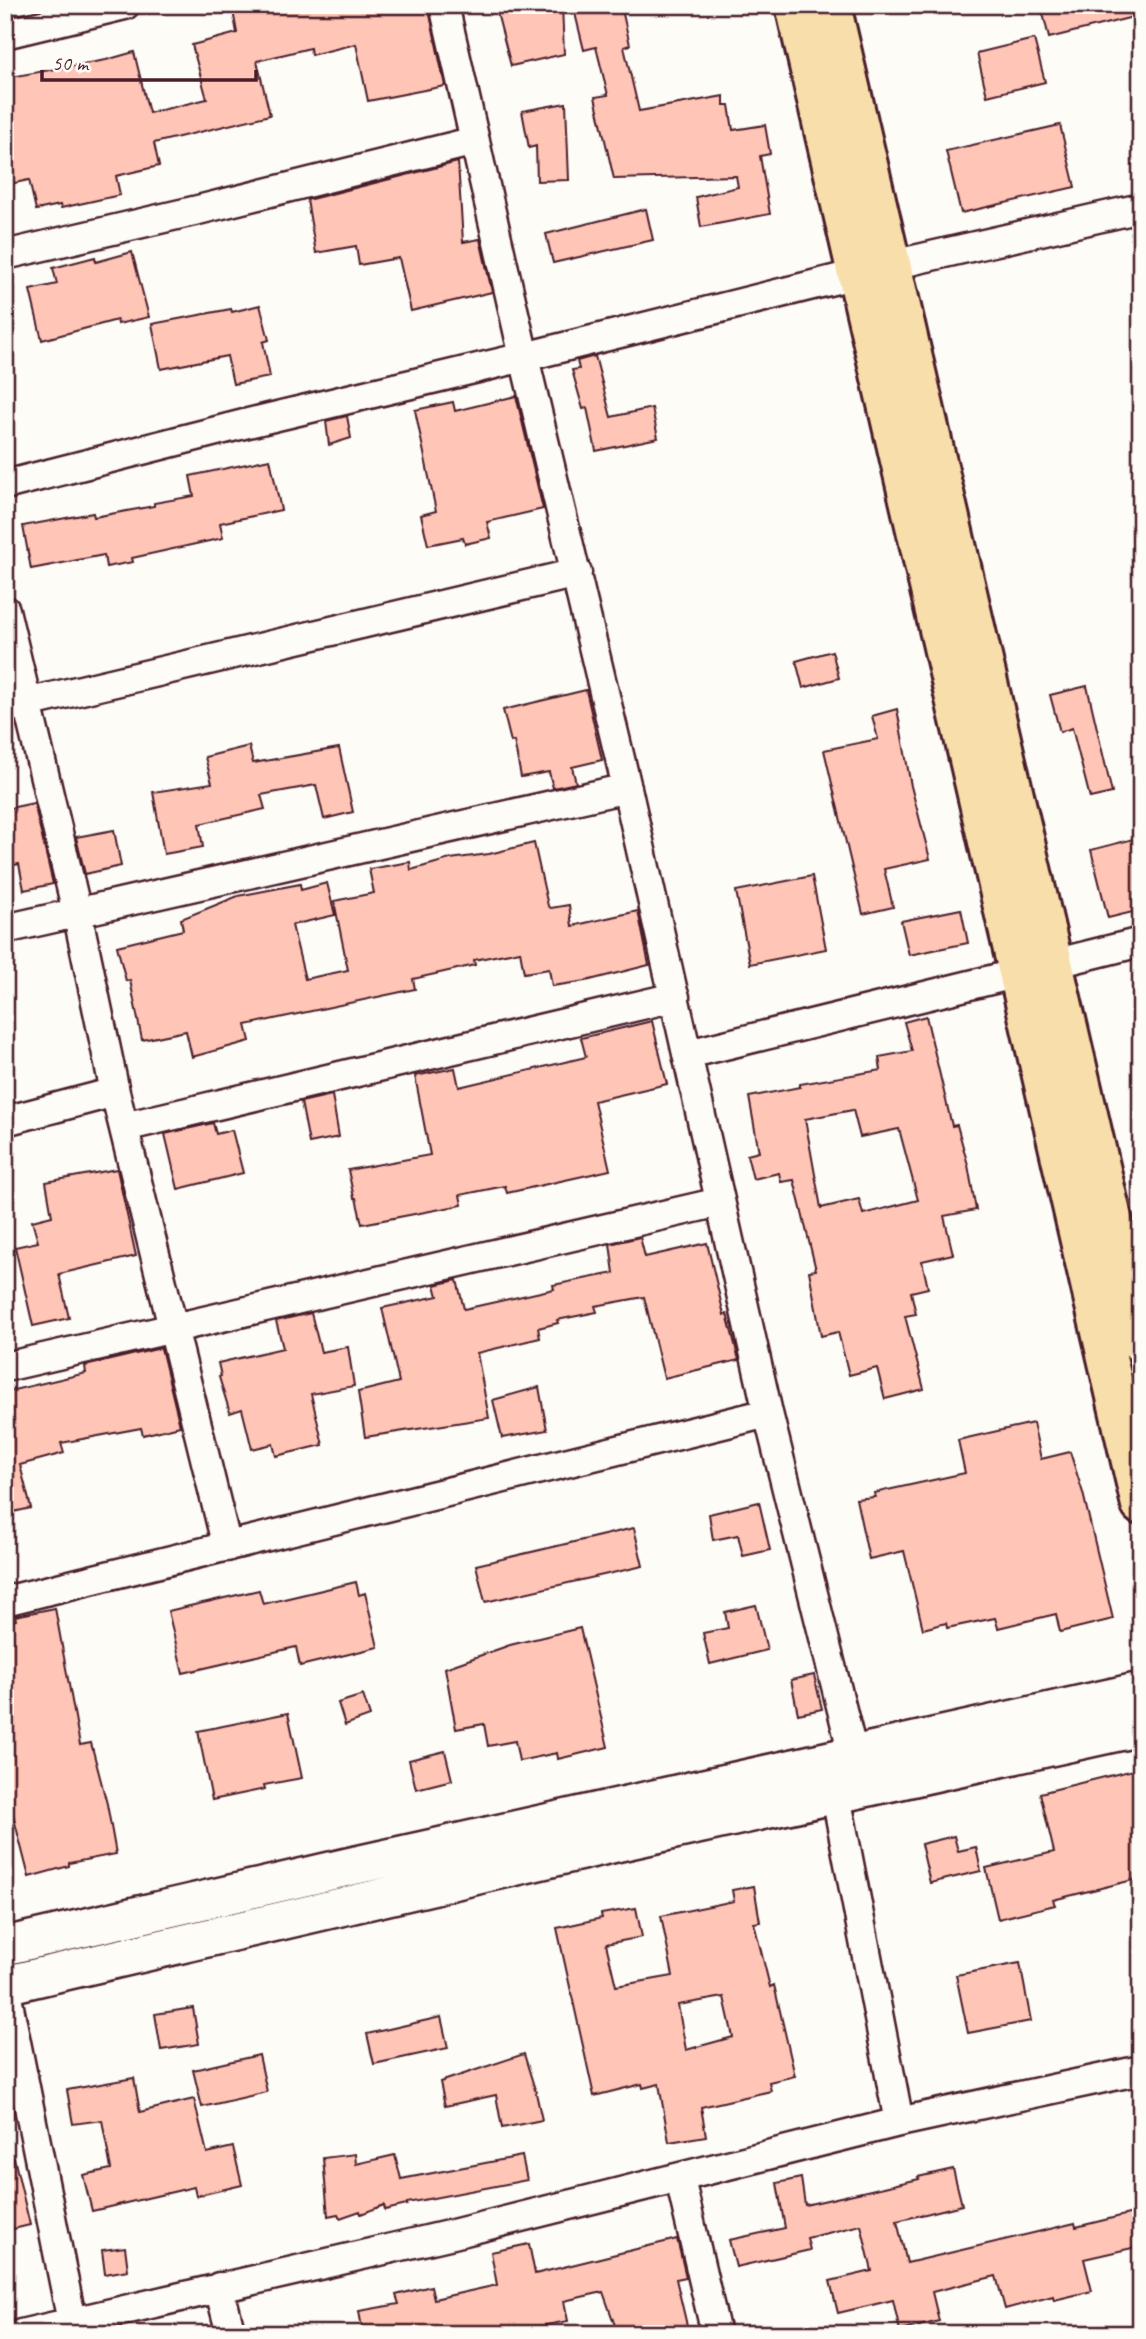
<svg xmlns="http://www.w3.org/2000/svg" width="1146" height="2339" font-family="Caveat,sans-serif">
<style>
.building{fill:#ffc5b6;stroke:#4a1f2b;stroke-width:2;fill-rule:evenodd}
.lines{fill:none;stroke-linecap:round;stroke-linejoin:round}
.minor-casing{stroke:#4a1f2b;stroke-width:33}
.tertiary-casing{stroke:#4a1f2b;stroke-width:42}
.primary-casing{stroke:#4a1f2b;stroke-width:44}
.minor{stroke:#fdfcf7;stroke-width:28}
.tertiary{stroke:#fdfcf7;stroke-width:37}
.primary{stroke:#f8deab;stroke-width:38}
</style>
<rect width="100%" height="100%" fill="#fdfcf7"/>
<filter id="ink" filterUnits="userSpaceOnUse"><feTurbulence type="fractalNoise" baseFrequency=".0143" numOctaves="2"/><feDisplacementMap in="SourceGraphic" scale="14" xChannelSelector="R" yChannelSelector="G"/><feConvolveMatrix kernelMatrix="1 2 1 2 8 2 1 2 1" color-interpolation-filters="sRGB"/></filter>
<g filter="url(#ink)">
<!-- building -->
<path class="building" d="M 232,5 L 428,5 L 445,86 L 368,101 L 356,44 L 311,55 L 310,48 L 257,61 L 270,115 L 154,143 L 159,166 L 116,176 L 120,195 L 61,208 L 60,205 L 36,210 L 29,180 L 5,185 L 5,78 L 106,60 L 134,52 L 149,113 L 207,99 L 192,45 L 237,33 Z
M 495,5 L 562,5 L 564,54 L 511,66 Z
M 573,5 L 621,5 L 630,45 L 624,47 L 639,111 L 724,96 L 724,105 L 729,105 L 733,130 L 765,125 L 770,154 L 760,156 L 770,214 L 701,227 L 696,197 L 738,187 L 736,176 L 614,179 L 595,97 L 608,95 L 596,47 L 584,50 Z
M 1041,5 L 1141,5 L 1141,15 L 1049,38 Z
M 1034,39 L 1045,82 L 987,96 L 977,53 Z
M 566,103 L 569,180 L 537,181 L 536,146 L 529,148 L 522,111 Z
M 1060,125 L 1075,187 L 961,213 L 946,151 Z
M 458,162 L 463,242 L 480,239 L 492,292 L 411,311 L 399,258 L 359,265 L 356,246 L 316,253 L 307,200 Z
M 646,209 L 653,240 L 553,263 L 546,234 Z
M 132,252 L 149,317 L 118,324 L 117,320 L 42,340 L 30,290 L 57,284 L 53,268 L 95,257 L 96,262 Z
M 260,305 L 269,340 L 263,342 L 270,377 L 233,384 L 227,356 L 161,369 L 152,324 L 231,309 L 232,312 Z
M 595,356 L 611,417 L 652,408 L 658,438 L 596,451 L 587,408 L 583,409 L 572,370 L 579,369 L 577,361 Z
M 516,396 L 543,509 L 487,522 L 491,538 L 465,544 L 463,538 L 428,545 L 421,515 L 436,511 L 415,410 L 453,402 L 455,411 Z
M 347,416 L 351,438 L 329,445 L 326,421 Z
M 270,459 L 281,510 L 220,523 L 223,538 L 132,558 L 133,562 L 106,567 L 104,555 L 31,569 L 23,526 L 93,513 L 94,517 L 154,506 L 154,503 L 194,496 L 190,476 Z
M 832,651 L 839,678 L 803,688 L 796,661 Z
M 1087,686 L 1112,793 L 1090,798 L 1072,728 L 1060,732 L 1050,695 Z
M 586,690 L 602,760 L 572,767 L 576,783 L 553,788 L 549,772 L 521,777 L 514,741 L 511,742 L 503,710 Z
M 897,709 L 911,786 L 930,859 L 884,869 L 893,907 L 863,914 L 824,750 L 878,739 L 872,716 Z
M 249,746 L 253,763 L 339,748 L 353,812 L 324,819 L 316,785 L 261,795 L 265,809 L 199,824 L 203,847 L 164,854 L 153,792 L 212,783 L 205,757 Z
M 34,803 L 53,884 L 24,890 L 19,864 L 5,867 L 5,809 Z
M 114,830 L 121,866 L 85,874 L 76,837 Z
M 1141,837 L 1141,910 L 1108,918 L 1091,850 Z
M 534,843 L 548,906 L 551,908 L 569,905 L 572,926 L 638,911 L 649,965 L 586,981 L 552,986 L 549,969 L 524,973 L 520,951 L 474,960 L 475,965 L 413,979 L 415,989 L 246,1025 L 250,1041 L 192,1057 L 186,1031 L 142,1040 L 130,980 L 126,981 L 117,946 L 183,930 L 181,919 L 238,896 L 300,884 L 301,890 L 327,883 L 335,915 L 292,925 L 305,979 L 348,970 L 334,901 L 374,893 L 369,869 L 410,862 L 411,870 L 450,859 L 489,854 Z
M 812,876 L 826,949 L 750,964 L 736,891 Z
M 961,909 L 968,943 L 909,955 L 901,921 Z
M 926,1016 L 952,1126 L 957,1125 L 968,1165 L 976,1210 L 944,1216 L 953,1254 L 922,1261 L 928,1288 L 911,1292 L 916,1314 L 905,1316 L 924,1389 L 885,1399 L 877,1368 L 849,1375 L 838,1332 L 821,1336 L 809,1271 L 816,1270 L 794,1180 L 781,1182 L 779,1173 L 753,1179 L 747,1155 L 759,1152 L 749,1097 L 800,1087 L 800,1084 L 881,1070 L 879,1057 L 912,1051 L 904,1022 ZM 853,1110 L 860,1137 L 899,1129 L 918,1200 L 863,1214 L 859,1199 L 821,1208 L 805,1119 Z
M 652,1021 L 667,1084 L 594,1101 L 610,1170 L 507,1193 L 505,1186 L 460,1195 L 462,1205 L 362,1224 L 356,1198 L 354,1198 L 348,1170 L 430,1155 L 415,1076 L 455,1068 L 459,1087 L 586,1057 L 581,1038 Z
M 332,1095 L 339,1137 L 309,1143 L 301,1102 Z
M 213,1123 L 216,1134 L 232,1130 L 243,1173 L 178,1189 L 165,1134 Z
M 117,1169 L 136,1256 L 59,1274 L 69,1318 L 33,1326 L 15,1247 L 38,1242 L 32,1221 L 52,1216 L 46,1182 Z
M 640,1237 L 645,1257 L 707,1243 L 724,1315 L 727,1314 L 739,1360 L 664,1378 L 644,1297 L 595,1306 L 597,1312 L 557,1320 L 558,1323 L 538,1328 L 540,1338 L 477,1353 L 489,1418 L 365,1437 L 358,1392 L 399,1382 L 382,1308 L 438,1296 L 435,1285 L 457,1280 L 464,1309 L 554,1289 L 553,1285 L 614,1273 L 610,1244 Z
M 311,1313 L 321,1352 L 348,1347 L 354,1386 L 311,1394 L 323,1445 L 276,1456 L 273,1444 L 252,1449 L 242,1409 L 230,1413 L 219,1377 L 221,1376 L 218,1363 L 283,1348 L 276,1321 Z
M 161,1348 L 180,1426 L 143,1435 L 141,1428 L 61,1443 L 64,1453 L 20,1465 L 31,1508 L 5,1514 L 5,1392 L 86,1373 L 85,1366 Z
M 539,1387 L 547,1430 L 502,1438 L 493,1400 Z
M 1033,1423 L 1041,1459 L 1070,1452 L 1083,1493 L 1113,1619 L 1060,1632 L 1056,1614 L 998,1628 L 995,1618 L 947,1628 L 946,1623 L 923,1629 L 904,1551 L 869,1559 L 856,1499 L 875,1497 L 874,1493 L 965,1473 L 958,1440 Z
M 759,1502 L 770,1550 L 743,1556 L 738,1535 L 713,1540 L 709,1514 Z
M 634,1528 L 643,1566 L 485,1602 L 476,1565 Z
M 356,1582 L 359,1595 L 365,1593 L 378,1647 L 300,1666 L 296,1647 L 183,1673 L 168,1611 L 259,1590 L 263,1604 Z
M 756,1605 L 767,1650 L 710,1664 L 703,1633 L 728,1628 L 725,1612 Z
M 55,1608 L 80,1745 L 91,1743 L 107,1804 L 116,1854 L 69,1863 L 69,1866 L 29,1877 L 12,1811 L 5,1813 L 5,1622 L 16,1620 L 15,1616 Z
M 580,1628 L 608,1747 L 558,1759 L 557,1753 L 519,1761 L 515,1741 L 488,1746 L 484,1724 L 456,1729 L 445,1668 L 510,1645 Z
M 814,1675 L 822,1709 L 798,1714 L 791,1680 Z
M 363,1695 L 370,1716 L 345,1725 L 338,1703 Z
M 288,1713 L 302,1778 L 264,1785 L 265,1789 L 212,1800 L 198,1731 Z
M 445,1751 L 452,1780 L 416,1789 L 409,1760 Z
M 1141,1768 L 1141,1878 L 1053,1900 L 1055,1905 L 998,1919 L 986,1868 L 1054,1852 L 1040,1793 Z
M 954,1836 L 958,1851 L 976,1847 L 981,1871 L 930,1883 L 921,1844 Z
M 754,1886 L 760,1922 L 754,1923 L 770,1987 L 774,1985 L 795,2076 L 769,2082 L 771,2091 L 701,2107 L 706,2136 L 669,2142 L 659,2084 L 643,2088 L 642,2084 L 594,2096 L 557,1928 L 602,1918 L 601,1914 L 636,1908 L 642,1937 L 606,1944 L 616,1986 L 673,1976 L 661,1916 L 734,1901 L 732,1890 ZM 724,1997 L 733,2037 L 686,2050 L 678,2005 Z
M 1020,1963 L 1031,2021 L 968,2033 L 956,1975 Z
M 193,2008 L 199,2044 L 161,2050 L 155,2014 Z
M 441,2017 L 448,2048 L 374,2064 L 367,2034 Z
M 524,2054 L 536,2093 L 542,2120 L 502,2128 L 496,2095 L 445,2106 L 440,2082 Z
M 259,2055 L 267,2092 L 202,2107 L 193,2070 Z
M 134,2078 L 140,2112 L 194,2099 L 207,2153 L 233,2147 L 242,2185 L 196,2196 L 194,2187 L 92,2211 L 83,2175 L 111,2169 L 102,2120 L 73,2124 L 67,2090 Z
M 355,2154 L 356,2164 L 395,2155 L 401,2179 L 522,2156 L 527,2180 L 407,2203 L 407,2205 L 385,2210 L 384,2205 L 361,2214 L 360,2211 L 340,2218 L 338,2214 L 328,2216 L 323,2158 Z
M 14,2158 L 30,2225 L 5,2231 L 5,2159 Z
M 953,2169 L 962,2205 L 897,2221 L 907,2263 L 1075,2223 L 1076,2227 L 1141,2211 L 1141,2246 L 1084,2259 L 1092,2291 L 1054,2300 L 1053,2296 L 1005,2309 L 996,2276 L 932,2292 L 939,2321 L 900,2331 L 893,2300 L 838,2313 L 830,2281 L 872,2271 L 861,2225 L 807,2238 L 810,2250 L 736,2267 L 729,2240 L 785,2228 L 777,2183 L 801,2178 L 805,2205 L 919,2179 L 918,2177 Z
M 677,2239 L 686,2277 L 676,2279 L 689,2334 L 618,2334 L 603,2292 L 564,2301 L 568,2321 L 530,2328 L 531,2334 L 363,2334 L 359,2311 L 399,2304 L 396,2295 L 431,2286 L 434,2299 L 497,2285 L 491,2252 L 529,2244 L 535,2274 Z
M 125,2247 L 128,2270 L 105,2274 L 102,2250 Z"/>
<g class="lines">
<defs>
<path id="minor" d="M 444,5 L 524,357 L 627,788 L 768,1413 L 853,1754
M 5,34 L 125,5
M 5,255 L 198,210 L 475,141
M 892,265 L 1141,208
M 5,485 L 244,424 L 524,357 L 857,274
M 5,610 L 77,912 L 115,1092 L 227,1547
M 5,708 L 577,573
M 5,929 L 627,788
M 1053,964 L 1141,942
M 688,1054 L 1019,973
M 5,1121 L 115,1092
M 124,1127 L 675,997
M 5,1367 L 720,1202
M 5,1601 L 768,1413
M 836,1796 L 899,2122
M 5,1987 L 72,2322
M 680,2179 L 716,2334
M 219,2287 L 231,2334
M 21,2334 L 453,2234 L 899,2122 L 1141,2070"/>
<path id="tertiary" d="M 5,1946 L 352,1866 L 1141,1691
M 5,1985 L 620,1842 L 1141,1727"/>
<path id="primary" d="M 795,5 L 1141,1505
M 831,5 L 1141,1343"/>
</defs>
<!-- minor casing -->
<use href="#minor" class="minor-casing"/>
<!-- tertiary casing -->
<use href="#tertiary" class="tertiary-casing"/>
<!-- primary casing -->
<use href="#primary" class="primary-casing"/>
<!-- minor -->
<use href="#minor" class="minor"/>
<!-- tertiary -->
<use href="#tertiary" class="tertiary"/>
<!-- primary -->
<use href="#primary" class="primary"/>
</g>
</g>
<!-- margin -->
<rect width="1146" height="2339" fill="none" stroke="#fdfcf7" stroke-width="28"/>
<rect x="14" y="14" width="1118" height="2311" fill="none" stroke="#4a1f2b" stroke-width="2.5" filter="url(#ink)"/>
<!-- scale -->
<path d="M42 70v10h214v-10" fill="none" stroke="#4a1f2b" stroke-width="3.5"/>
<text x="52" y="70" font-size="21" fill="#4a1f2b" stroke="#fdfcf7" stroke-width="5" paint-order="stroke">50 m</text>
</svg>
